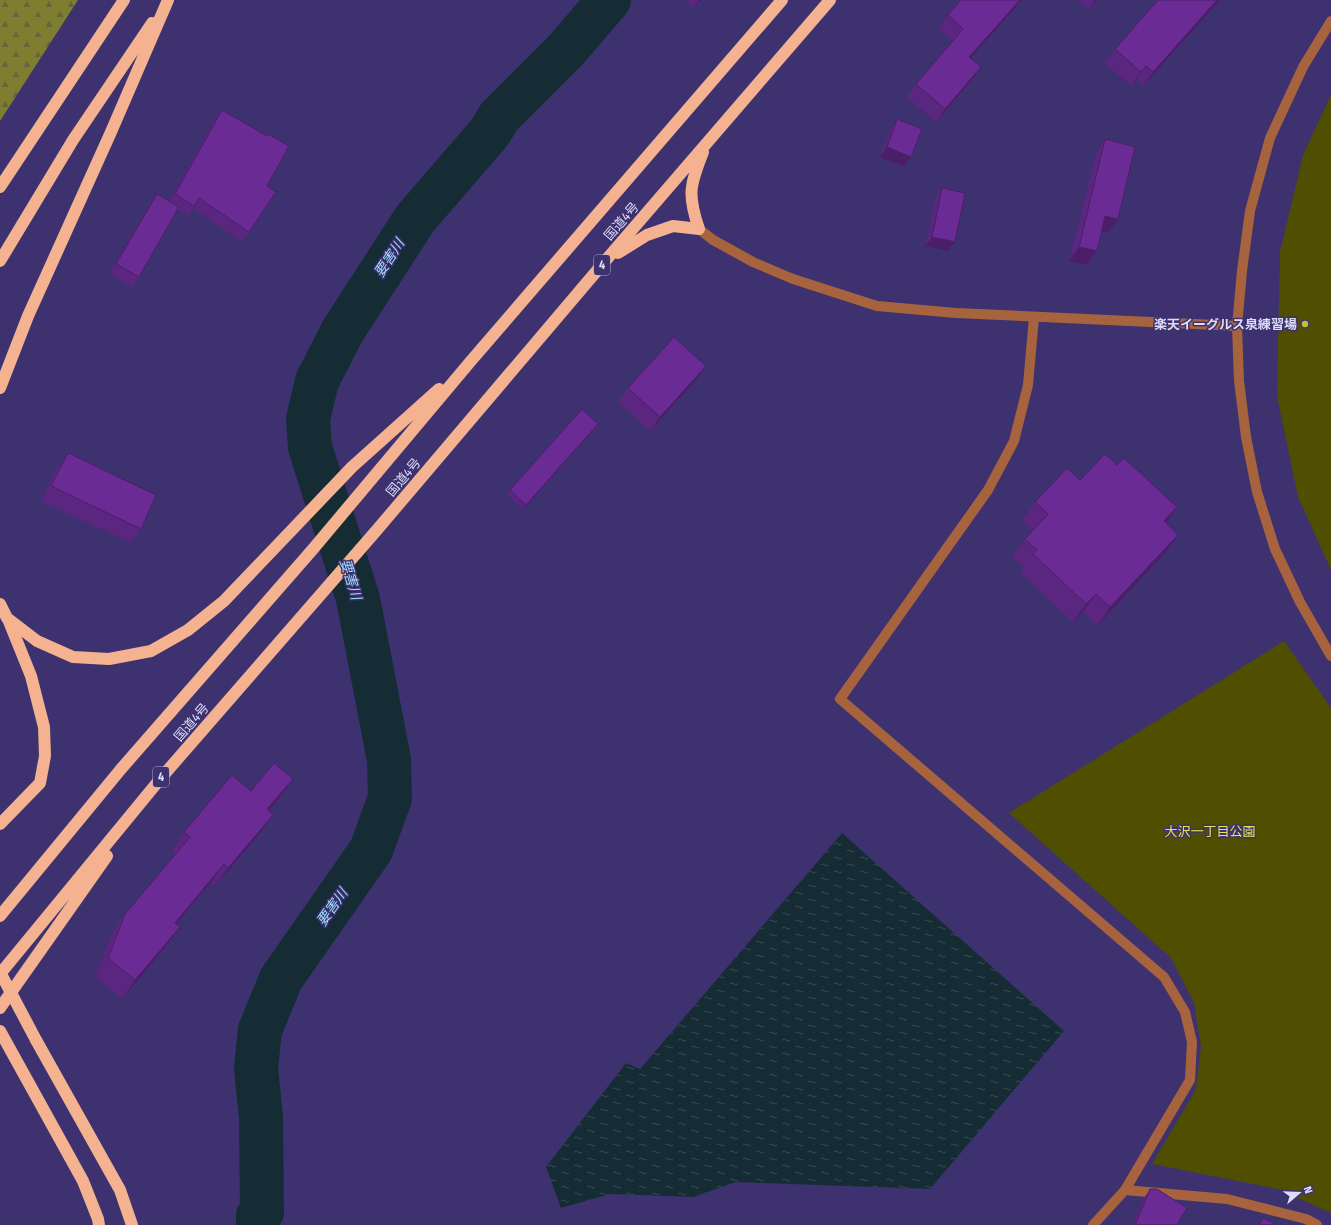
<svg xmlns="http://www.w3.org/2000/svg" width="1331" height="1225" font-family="'Fira Sans Condensed','Noto Sans JP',sans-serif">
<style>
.forest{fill:url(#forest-firs)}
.park{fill:#504e00}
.water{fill:url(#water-ripples)}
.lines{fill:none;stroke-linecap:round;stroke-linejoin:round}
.river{stroke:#162c35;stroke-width:44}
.minor{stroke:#a7633e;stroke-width:10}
.highway{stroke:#f4b290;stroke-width:12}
.highway-bridge{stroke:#f4b290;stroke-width:12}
.wall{fill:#5b267f}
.shaded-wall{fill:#4a1f68}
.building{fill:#6a2c94;stroke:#4a1f68}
.poi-dot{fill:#c0be40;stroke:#3d326f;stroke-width:1.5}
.labels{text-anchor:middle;stroke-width:3;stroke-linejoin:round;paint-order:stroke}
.shield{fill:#3d326f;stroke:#aca8d0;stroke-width:1}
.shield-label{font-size:12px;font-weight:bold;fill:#dcdbf9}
.street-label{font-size:13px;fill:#dcdbf9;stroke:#3d326f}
.poi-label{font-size:13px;font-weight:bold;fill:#dcdbf9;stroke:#3d326f;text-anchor:end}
.park-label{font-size:13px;fill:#e5e258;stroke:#3d326f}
.water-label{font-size:14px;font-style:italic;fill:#9ddffd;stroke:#3d326f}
</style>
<defs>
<pattern id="forest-firs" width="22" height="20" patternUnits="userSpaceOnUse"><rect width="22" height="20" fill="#7f7d30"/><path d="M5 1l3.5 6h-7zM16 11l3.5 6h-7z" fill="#67653b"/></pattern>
<pattern id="water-ripples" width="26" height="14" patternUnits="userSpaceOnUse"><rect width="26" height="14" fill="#162c35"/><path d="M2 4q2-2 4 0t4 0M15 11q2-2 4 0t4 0" fill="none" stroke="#374a53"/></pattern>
</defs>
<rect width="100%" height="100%" fill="#3d326f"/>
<!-- forest -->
<path class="forest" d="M 0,0 L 78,0 L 0,121 Z"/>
<!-- park -->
<path class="park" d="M 1331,95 L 1331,570 L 1298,497 L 1277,396 L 1280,252 L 1303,155 Z
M 1284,641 L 1331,708 L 1331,1213 L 1278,1189 L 1152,1164 L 1196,1089 L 1201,1046 L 1194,1003 L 1171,958 L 1009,813 Z"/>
<!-- water -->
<path class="water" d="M 842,833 L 1064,1031 L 930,1189 L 736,1182 L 693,1197 L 610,1194 L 561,1208 L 546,1167 L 626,1063 L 640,1069 Z"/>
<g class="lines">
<!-- river -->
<path class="river" d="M 258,1225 L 258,1216 L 262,1212 L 261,1118 L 256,1068 L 260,1030 L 281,979 L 371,850 L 390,798 L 389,760 L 358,599 L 310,447 L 308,419 L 317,381 L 342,332 L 415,219 L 490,132 L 499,117 L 566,50 L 609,0"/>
<!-- minor -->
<path class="minor" d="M 1331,21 L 1303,67 L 1270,138 L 1250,211 L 1242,271 L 1237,326 L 1239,381 L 1246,437 L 1257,492 L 1275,549 L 1300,602 L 1331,656
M 699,229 L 713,240 L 753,262 L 793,279 L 877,306 L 956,313 L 1237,326
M 1034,317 L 1028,385 L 1014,441 L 988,490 L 840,699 L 1164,977 L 1185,1012 L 1192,1042 L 1190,1080 L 1125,1190 L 1093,1225
M 1125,1190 L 1227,1199 L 1306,1219 L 1317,1225"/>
<!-- highway -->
<path class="highway" d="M 0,187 L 124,0
M 618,253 L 647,235 L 673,226 L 699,229 C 687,194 690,185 703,152
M 0,261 L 73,140 L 152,23
M 0,388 L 28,316 L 111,132 L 168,0
M 0,604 L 7,618 L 37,641 L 73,657 L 109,659 L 151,651 L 188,630 L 224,601 L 352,467 L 439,389
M 0,824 L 40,783 L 45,756 L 44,727 L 31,676 L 8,619
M 0,916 L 121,769 L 313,549 L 470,362 L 782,0
M 0,974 L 161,778 L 376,531 L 606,260 L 830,0
M 0,1008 L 107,856
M 0,1031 L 83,1181 L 98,1219 L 99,1225
M 36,1040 L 120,1190 L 132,1225"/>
<!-- highway-bridge -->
<path class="highway-bridge" d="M 0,972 L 36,1040"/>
</g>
<!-- wall -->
<path class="wall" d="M 684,0 L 701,0 L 693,8 Z
M 961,0 L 1022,0 L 971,58 L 981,67 L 972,80 L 936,122 L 907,97 L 916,84 L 953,41 L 938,28 L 948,15 Z
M 1078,0 L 1097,0 L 1089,9 Z
M 1220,0 L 1143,86 L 1136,80 L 1131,86 L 1105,63 L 1115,49 Z
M 222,110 L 267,186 L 276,192 L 242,242 L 193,208 L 188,215 L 178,209 L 139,277 L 132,287 L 109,274 L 150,204 L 157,194 L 169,202 L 215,119 Z
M 897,119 L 911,157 L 904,166 L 880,157 L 891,129 Z
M 1105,139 L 1118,219 L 1108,233 L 1102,232 L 1097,251 L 1087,265 L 1069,261 L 1096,153 Z
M 942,188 L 955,242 L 948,251 L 925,246 L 936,198 Z
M 696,380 L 650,431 L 618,402 L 628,388 Z
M 598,424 L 594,429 L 523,510 L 507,495 L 510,490 Z
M 68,453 L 141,529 L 131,543 L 41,501 L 58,467 Z
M 1117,465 L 1177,507 L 1166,523 L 1178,535 L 1165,553 L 1097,626 L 1083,612 L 1073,622 L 1021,573 L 1024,568 L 1012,557 L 1025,539 L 1033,530 L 1022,521 L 1035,502 L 1080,480 Z
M 293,779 L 280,797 L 268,811 L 273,815 L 260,833 L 215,886 L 211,882 L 176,924 L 167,945 L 122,999 L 95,976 L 113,932 L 125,914 L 176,854 L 172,851 L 184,832 Z
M 1150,1189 L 1177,1225 L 1133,1225 L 1144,1198 Z"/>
<!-- shaded-wall -->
<path class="shaded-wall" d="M 699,0 L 701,0 L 693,8 Z
M 1020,0 L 1022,0 L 960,70 L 969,57 Z
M 1095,0 L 1097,0 L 1089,9 Z
M 1217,0 L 1220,0 L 1143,86 L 1153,72 Z
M 1146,66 L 1136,80 L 1131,86 L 1141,72 Z
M 981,67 L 972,80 L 936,122 L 945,109 Z
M 887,147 L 911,157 L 904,166 L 880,157 Z
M 1105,216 L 1118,219 L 1108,233 L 1096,230 Z
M 932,237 L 955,242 L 948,251 L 925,246 Z
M 1079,247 L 1097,251 L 1087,265 L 1069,261 Z
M 706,366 L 696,380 L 650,431 L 660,417 Z
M 598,424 L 594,429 L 523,510 L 526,505 Z
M 1177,507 L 1164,526 L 1164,521 Z
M 1178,535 L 1165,553 L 1097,626 L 1110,607 Z
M 1096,594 L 1083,612 L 1073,622 L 1086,604 Z
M 293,779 L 280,797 L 254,828 L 267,809 Z
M 273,815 L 260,833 L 215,886 L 228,868 Z
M 224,864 L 211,882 L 162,941 L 175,923 Z
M 180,927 L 167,945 L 122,999 L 135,980 Z"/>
<!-- building -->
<path class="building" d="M 961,0 L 1020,0 L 969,57 L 981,67 L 945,109 L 916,84 L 963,29 L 948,15 Z
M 1158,0 L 1217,0 L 1153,72 L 1146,66 L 1141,72 L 1115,49 Z
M 222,110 L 267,136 L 268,134 L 289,146 L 267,186 L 276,192 L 249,232 L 199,198 L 194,206 L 175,194 Z
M 897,119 L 922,129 L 911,157 L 887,147 Z
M 1105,139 L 1135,147 L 1118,219 L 1105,216 L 1097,251 L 1079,247 Z
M 942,188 L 965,193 L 955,242 L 932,237 Z
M 157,194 L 179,207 L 139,277 L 116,264 Z
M 674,337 L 706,366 L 660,417 L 628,388 Z
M 582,409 L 598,424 L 526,505 L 510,490 Z
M 68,453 L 156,495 L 141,529 L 51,486 Z
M 1105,454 L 1117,465 L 1124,458 L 1177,507 L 1164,521 L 1178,535 L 1110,607 L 1096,594 L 1086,604 L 1033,554 L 1037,550 L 1025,539 L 1048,514 L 1035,502 L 1067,468 L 1080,480 Z
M 274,763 L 293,779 L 267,809 L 273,815 L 228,868 L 224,864 L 175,923 L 180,927 L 135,980 L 108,958 L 125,914 L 190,837 L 184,832 L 232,775 L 251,791 Z
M 1150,1189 L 1157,1189 L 1187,1208 L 1177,1225 L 1135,1225 Z
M 1263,1218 L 1277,1225 L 1259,1225 Z"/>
<!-- markers -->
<circle class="poi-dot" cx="1305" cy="324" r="4"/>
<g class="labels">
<!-- shield labels -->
<g class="shield">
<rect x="594" y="255" width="16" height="20" rx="3"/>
<rect x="153" y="767" width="16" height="20" rx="3"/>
</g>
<g class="shield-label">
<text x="602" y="269">4</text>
<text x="161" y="781">4</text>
</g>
<!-- street labels -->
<g class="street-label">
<text transform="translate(621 221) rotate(-49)" y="5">国道4号</text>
<text transform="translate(403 477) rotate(-50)" y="5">国道4号</text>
<text transform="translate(191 722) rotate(-49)" y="5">国道4号</text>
</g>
<!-- poi labels -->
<g class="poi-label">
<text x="1297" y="329">楽天イーグルス泉練習場</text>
</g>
<!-- park labels -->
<g class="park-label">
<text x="1210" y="836">大沢一丁目公園</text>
</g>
<!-- water labels -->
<g class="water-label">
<text transform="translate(389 258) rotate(-57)" y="5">要害川</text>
<text transform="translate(351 579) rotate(73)" y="5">要害川</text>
<text transform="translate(332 907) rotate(-55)" y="5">要害川</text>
</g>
</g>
<!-- north arrow -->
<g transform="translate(1299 1193) rotate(71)" stroke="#3d326f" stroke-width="3" paint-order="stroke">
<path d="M0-3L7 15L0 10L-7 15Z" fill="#dcdbf9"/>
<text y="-6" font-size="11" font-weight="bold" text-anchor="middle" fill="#dcdbf9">N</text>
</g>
</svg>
